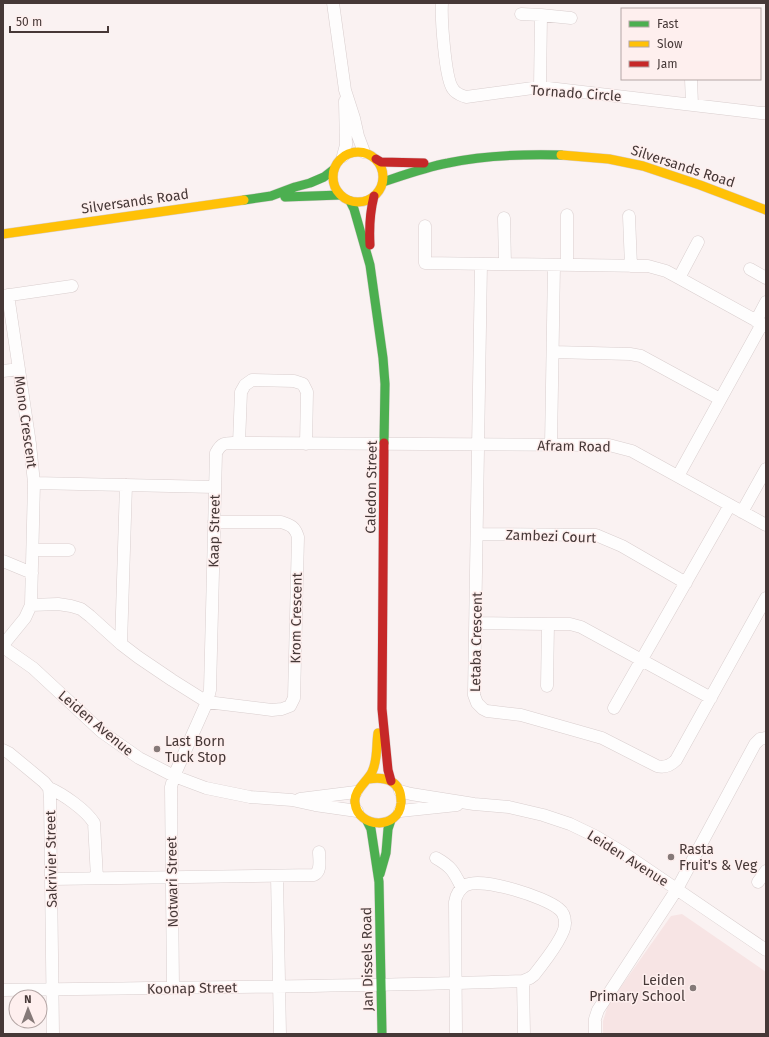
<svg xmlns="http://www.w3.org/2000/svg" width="769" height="1037" font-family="'Fira Sans',sans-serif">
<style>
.built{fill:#f7e4e4}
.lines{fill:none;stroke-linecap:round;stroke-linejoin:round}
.street-casing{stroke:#d9cece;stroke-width:13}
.fast-casing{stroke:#d9cece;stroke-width:10}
.slow-casing{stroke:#d9cece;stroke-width:10}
.jam-casing{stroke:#d9cece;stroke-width:10}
.street{stroke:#fefdfd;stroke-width:12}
.fast{stroke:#4caf50;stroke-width:9}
.slow{stroke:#ffc107;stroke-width:9}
.jam{stroke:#c62828;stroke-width:9}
.poi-dot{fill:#857978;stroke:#feefee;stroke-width:1.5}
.labels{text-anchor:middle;stroke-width:3;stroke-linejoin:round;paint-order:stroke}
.street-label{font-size:14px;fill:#463837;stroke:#feefee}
.poi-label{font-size:14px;fill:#463837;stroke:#feefee;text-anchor:start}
</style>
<rect width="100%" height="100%" fill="#faf2f2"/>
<!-- built -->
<path class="built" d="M 682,914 L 766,972 L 766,1034 L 603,1034 L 603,1021 L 608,1005 L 671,916 Z"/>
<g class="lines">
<defs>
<path id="street" d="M 333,3 L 345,90 L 354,118 L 358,136 L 364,152
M 442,3 C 441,18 445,79 453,89 C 456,94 461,95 466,97 L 540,87 L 761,113 L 766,113
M 521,14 L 541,15 L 571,18
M 691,79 L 692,104
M 540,87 L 541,15
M 343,156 L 346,145 L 345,101
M 629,216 L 631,266
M 504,218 L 505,264
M 425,226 L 425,263 L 648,266 L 666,271 L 679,278 L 766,326
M 481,264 L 474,695 L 477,703 L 483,709 L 487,711 L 521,715 L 602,738 L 657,766 C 664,768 670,766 676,760 L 766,598
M 567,265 L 567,215
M 750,269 L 766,278
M 679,278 L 698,242
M 3,296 L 72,286
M 756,321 L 766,302
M 553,352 L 630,354 L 641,356 L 720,399
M 3,371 L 19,369
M 239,443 L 241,392 L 245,385 L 252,380 L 294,381 L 303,384 L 307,392 L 306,444
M 551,445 L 554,265
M 678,476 L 762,324
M 34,483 L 215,487
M 742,512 L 766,469
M 477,534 L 596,535 L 622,546 L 686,583
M 33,550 L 69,550
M 3,561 L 32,573
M 31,605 L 58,604 L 71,606 L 81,609 L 90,616 L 121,644 L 138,657 L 172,680 L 207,702 L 272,710 L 282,709 L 290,706 L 294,698 L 298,537 C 295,527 291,525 281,522 L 214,522
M 476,623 L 548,624 L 570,624 L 581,627 L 711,698
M 121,644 L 126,485
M 3,645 L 25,618 L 31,605 L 34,483 L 30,444 L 8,295
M 3,647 L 33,668 L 102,732 L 139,758 L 174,776 L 206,788 L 250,797 L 292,800 L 315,805 L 357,811
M 547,686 L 548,624
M 614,708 L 730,505
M 3,750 L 9,753 L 44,782 L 49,788 L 50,798 L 53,1034
M 49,788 C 63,794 86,810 94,823 L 97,878
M 400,791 L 411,794 L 474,804 L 509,807 L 543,815 L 570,824 L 595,836 L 622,852 L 766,950
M 300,799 L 356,792
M 400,811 L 457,805
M 436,858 C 452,867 454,872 462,888
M 277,876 L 280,1034
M 51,879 L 314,875 C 322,871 319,860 319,852
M 758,882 L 766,871
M 523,981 L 524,1034
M 173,988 L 171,787 L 174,776 L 207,702 L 210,690 L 216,453 C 222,441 227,443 239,443 L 609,445 L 632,451 L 766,525
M 3,990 C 176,987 350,987 523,981 L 530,978 L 534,975 C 542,965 566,935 565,923 C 565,918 563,912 559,909 C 545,897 483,877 466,885 C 459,889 456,895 455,902 L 456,1034
M 595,1034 L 595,1019 L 598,1010 L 677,889 L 755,744 L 760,739 L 766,738"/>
<path id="fast" d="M 383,182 C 404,175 426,167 448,163 C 485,155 523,154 561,155
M 285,197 L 340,195
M 244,200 L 271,196 L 295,187 L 310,183 L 324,177 L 333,170
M 350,201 L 354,209 L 370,265 L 383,358 L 385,384 L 384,443
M 367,821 L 371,829 L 379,882 L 382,1034
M 380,874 L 386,853 L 388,829 L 391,820"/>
<path id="slow" d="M333 177a25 25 0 1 1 50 0a25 25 0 1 1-50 0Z
M 561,155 L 609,159 L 643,166 L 700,185 L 766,210
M 3,234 L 244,200
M 368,779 C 386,776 402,781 401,803 C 399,830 358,829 355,803 C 353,791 367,782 372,772 C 378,760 376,746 378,733"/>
<path id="jam" d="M 376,159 L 381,162 L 424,163
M 370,245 C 369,228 370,212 374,196
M 384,443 L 382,709 L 388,770 L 391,781"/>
</defs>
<!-- street casing -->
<use href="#street" class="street-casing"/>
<!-- fast casing -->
<use href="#fast" class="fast-casing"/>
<!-- slow casing -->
<use href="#slow" class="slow-casing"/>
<!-- jam casing -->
<use href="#jam" class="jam-casing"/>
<!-- street -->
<use href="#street" class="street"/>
<!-- fast -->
<use href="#fast" class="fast"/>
<!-- slow -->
<use href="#slow" class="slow"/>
<!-- jam -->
<use href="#jam" class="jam"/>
</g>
<!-- markers -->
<g class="poi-dot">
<circle cx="157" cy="749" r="4"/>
<circle cx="671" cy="857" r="4"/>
<circle cx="693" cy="988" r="4"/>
</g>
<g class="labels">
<!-- street labels -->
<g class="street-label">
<text transform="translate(576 93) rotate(4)" y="5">Tornado Circle</text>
<text transform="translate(683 166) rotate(18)" y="5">Silversands Road</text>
<text transform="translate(135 201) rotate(-8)" y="5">Silversands Road</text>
<text transform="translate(26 422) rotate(82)" y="5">Mono Crescent</text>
<text transform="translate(574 446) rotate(1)" y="5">Afram Road</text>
<text transform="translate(371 487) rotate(-89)" y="5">Caledon Street</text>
<text transform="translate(214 531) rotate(-89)" y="5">Kaap Street</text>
<text transform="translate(551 536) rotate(2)" y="5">Zambezi Court</text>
<text transform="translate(296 618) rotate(-89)" y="5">Krom Crescent</text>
<text transform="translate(476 642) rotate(-89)" y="5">Letaba Crescent</text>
<text transform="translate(96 723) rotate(40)" y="5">Leiden Avenue</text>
<text transform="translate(628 858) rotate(32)" y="5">Leiden Avenue</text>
<text transform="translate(51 859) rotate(-91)" y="5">Sakrivier Street</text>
<text transform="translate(172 882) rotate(-91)" y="5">Notwari Street</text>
<text transform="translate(367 959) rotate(-91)" y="5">Jan Dissels Road</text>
<text transform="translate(192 988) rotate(-1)" y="5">Koonap Street</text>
</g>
<!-- poi labels -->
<g class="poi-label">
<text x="165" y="746">Last Born<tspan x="165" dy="16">Tuck Stop</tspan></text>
<text x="679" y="854">Rasta<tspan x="679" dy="16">Fruit's &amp; Veg</tspan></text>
<text x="685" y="985" text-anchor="end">Leiden<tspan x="685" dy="16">Primary School</tspan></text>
</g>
</g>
<!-- border -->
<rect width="769" height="1037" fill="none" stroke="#463837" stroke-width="8"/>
<!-- legend -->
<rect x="621" y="8" width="140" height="72" fill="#feefee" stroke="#b4a6a5"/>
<rect x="629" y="21" width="20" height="6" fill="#4caf50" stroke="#b4a6a5"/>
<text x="657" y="28" font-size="12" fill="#463837">Fast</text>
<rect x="629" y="41" width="20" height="6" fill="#ffc107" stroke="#b4a6a5"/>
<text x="657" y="48" font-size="12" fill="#463837">Slow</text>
<rect x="629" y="61" width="20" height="6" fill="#c62828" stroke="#b4a6a5"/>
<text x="657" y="68" font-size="12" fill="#463837">Jam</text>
<!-- north arrow -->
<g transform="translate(28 1009) rotate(359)"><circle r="19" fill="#feefee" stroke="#b4a6a5"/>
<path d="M0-3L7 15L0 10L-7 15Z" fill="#857978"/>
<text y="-6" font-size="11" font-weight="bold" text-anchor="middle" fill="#463837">N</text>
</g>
<!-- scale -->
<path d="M10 26v6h98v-6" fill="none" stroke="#463837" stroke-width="2"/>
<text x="16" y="26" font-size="12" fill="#463837" stroke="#feefee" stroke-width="3" paint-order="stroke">50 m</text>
</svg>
